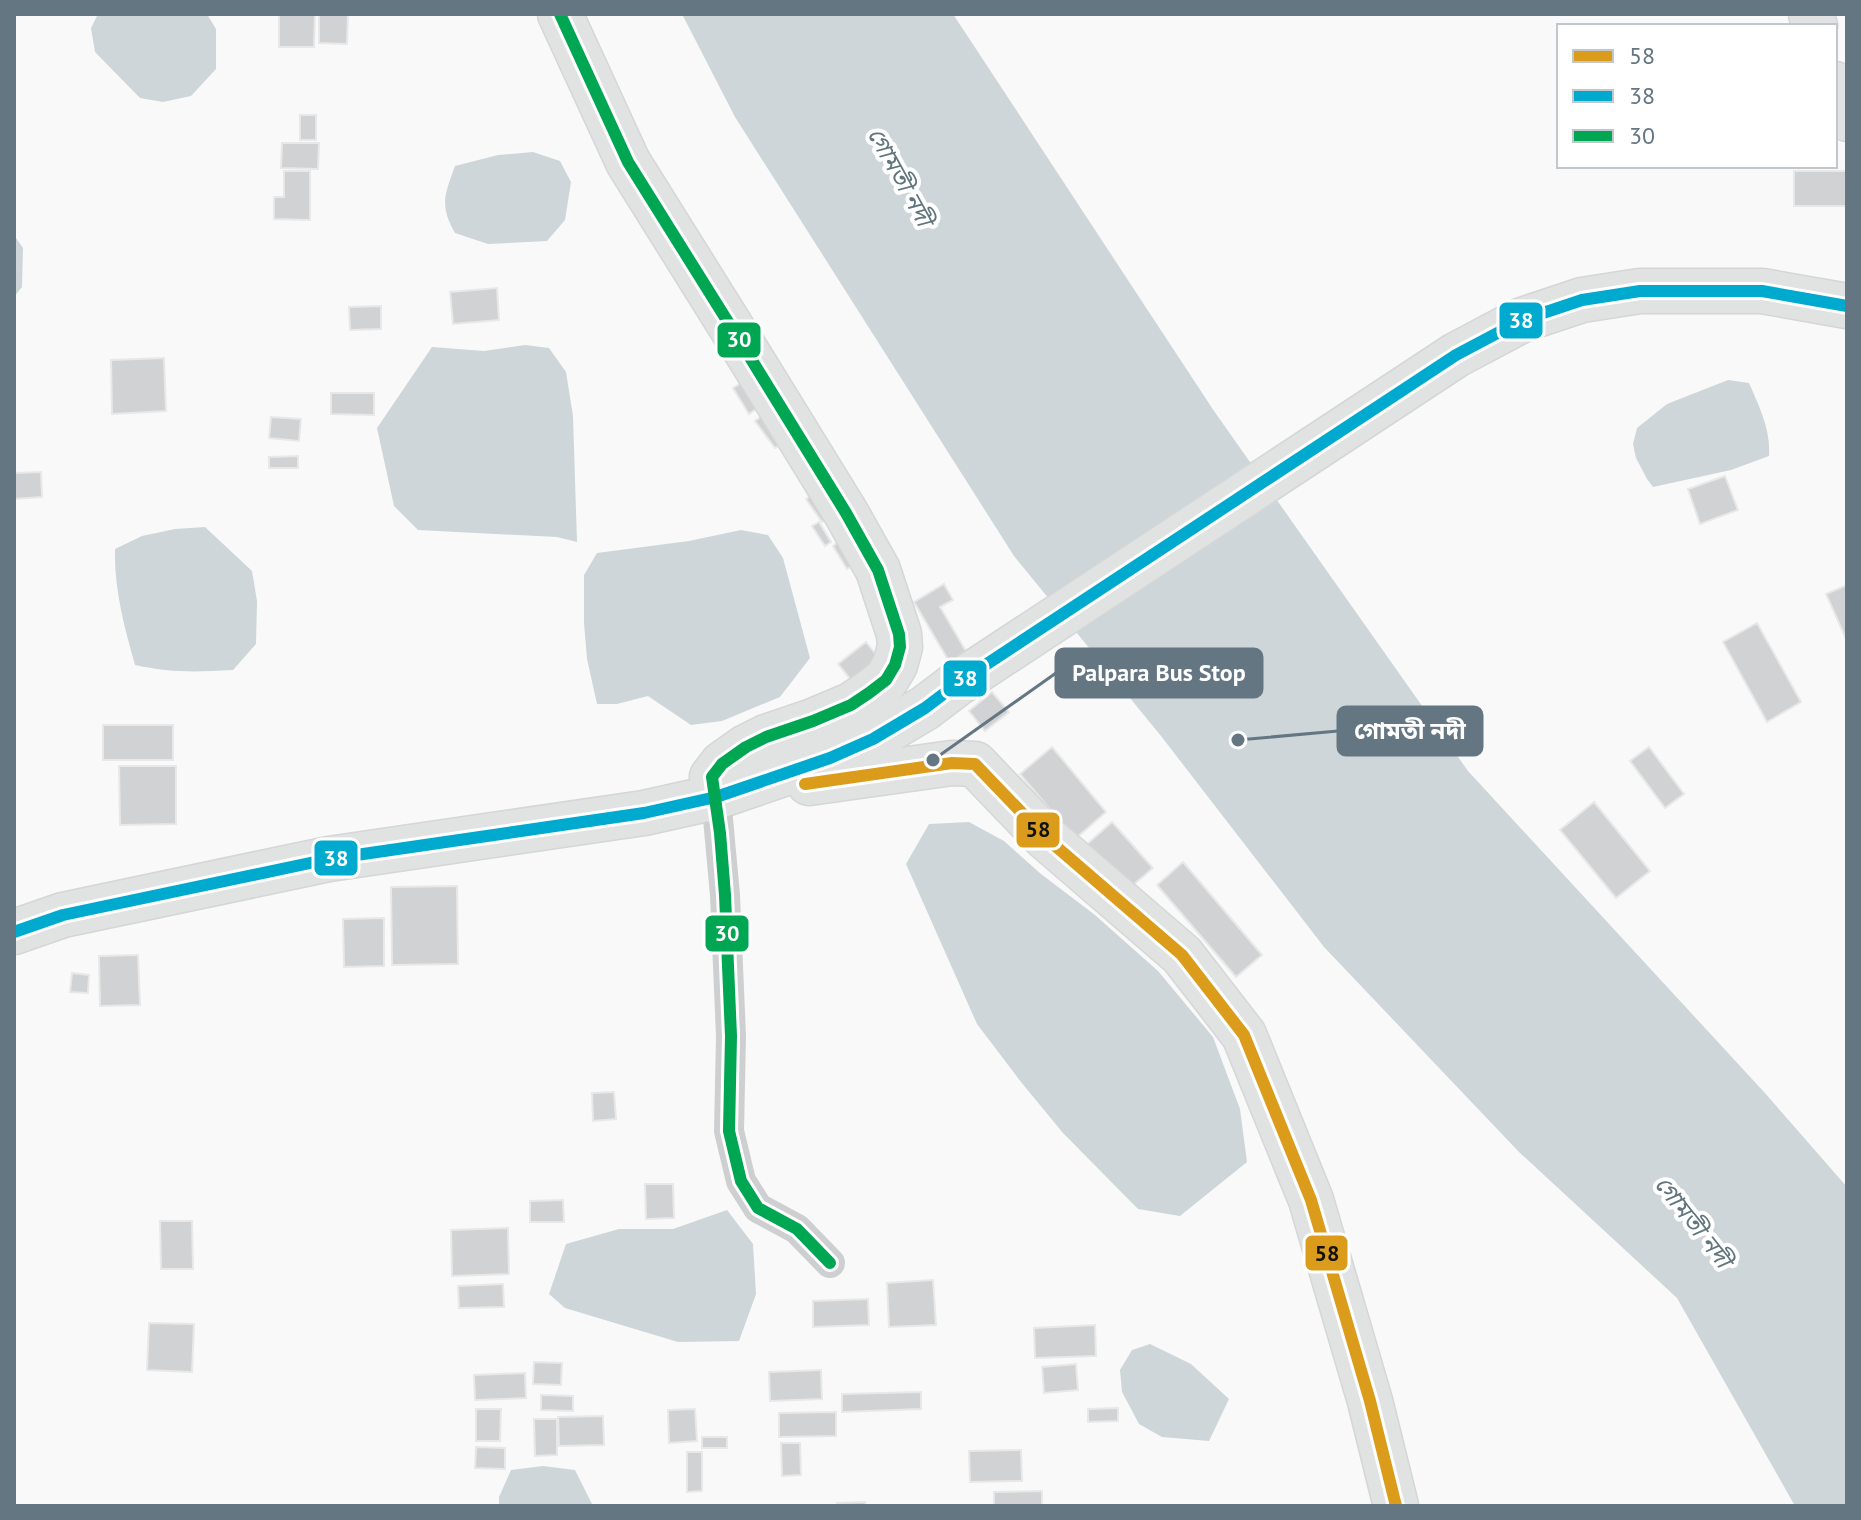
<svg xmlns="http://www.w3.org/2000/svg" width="1861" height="1520" font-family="'PT Sans','Noto Sans Bengali',sans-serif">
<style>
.water{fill:#ced6d9}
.building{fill:#d0d2d3;stroke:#e8e8e8;stroke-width:2}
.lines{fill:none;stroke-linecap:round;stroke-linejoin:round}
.secondary-casing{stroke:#d5d6d7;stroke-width:47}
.street{stroke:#cecfd0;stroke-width:30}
.secondary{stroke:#e1e2e2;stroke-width:44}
.bus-1-casing{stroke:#fff;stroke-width:18}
.bus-2-casing{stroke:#fff;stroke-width:18}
.bus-3-casing{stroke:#fff;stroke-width:18}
.bus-1{stroke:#da9c1a;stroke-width:12}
.bus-2{stroke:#00a9ce;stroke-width:12}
.bus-3{stroke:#00a651;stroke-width:12}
.labels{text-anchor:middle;stroke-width:8;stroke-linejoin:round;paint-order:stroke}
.water-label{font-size:24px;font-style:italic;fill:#60757c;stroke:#fff}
.leader{fill:none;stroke:#657683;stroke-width:3}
.callout-dot{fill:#657683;stroke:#fff;stroke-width:3}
.callout{fill:#657683;stroke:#657683;stroke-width:3}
.callout-label{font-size:24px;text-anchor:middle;font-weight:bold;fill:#fff}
.line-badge{stroke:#fff;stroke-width:3}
.badge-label{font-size:22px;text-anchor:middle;font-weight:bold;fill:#fff}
.pale-badge-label{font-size:22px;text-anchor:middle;font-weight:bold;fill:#111}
</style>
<rect width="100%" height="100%" fill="#f9f9f9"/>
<!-- water -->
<path class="water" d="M 98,14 L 207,14 L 216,29 L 216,69 L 191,96 L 163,102 L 140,98 L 95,52 L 91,28 Z
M 682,14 L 953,14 L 1214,411 L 1468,771 L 1764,1092 L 1847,1187 L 1847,1506 L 1795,1506 L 1677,1298 L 1519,1152 L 1324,947 L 1161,736 L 1014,556 L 735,117 Z
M 533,152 L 560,161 L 571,182 L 565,220 L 547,241 L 488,244 L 455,233 C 439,205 445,194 455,166 L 498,155 Z
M 14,235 L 23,248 L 22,287 L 14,297 Z
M 525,345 L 549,348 L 566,372 L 573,416 L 577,542 L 557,537 L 418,530 L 394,506 L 377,428 L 432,347 L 484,351 Z
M 1728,380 L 1749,383 C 1759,406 1771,430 1769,456 L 1731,470 L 1653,487 L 1647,479 L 1636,458 L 1633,444 L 1637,428 L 1667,404 Z
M 205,527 L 252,571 L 257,601 L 256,644 L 233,670 C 195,672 172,673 135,665 C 124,626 114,589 115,549 L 142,536 L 175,529 Z
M 741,530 L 768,535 L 783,558 L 810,658 L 780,697 L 722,721 L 691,725 L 648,696 L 617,704 L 597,704 L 587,659 L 584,623 L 584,575 L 597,553 L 689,541 Z
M 969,822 L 1004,841 L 1041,874 L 1095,915 L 1158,971 L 1213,1037 L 1240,1109 L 1247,1162 L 1180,1216 L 1138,1209 L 1063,1133 L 1021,1082 L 977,1024 L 906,864 L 929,824 Z
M 727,1210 L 753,1244 L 756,1294 L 739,1341 L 678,1342 L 565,1308 L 549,1294 L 566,1244 L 619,1229 L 673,1229 Z
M 1150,1344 L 1191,1364 L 1229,1399 L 1209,1441 L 1162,1437 L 1139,1424 L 1122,1392 L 1120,1370 L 1132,1350 Z
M 543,1466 L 575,1470 L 593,1506 L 499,1506 L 499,1497 L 511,1470 Z"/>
<!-- building -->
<path class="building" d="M 279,14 L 315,14 L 314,47 L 279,47 Z
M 319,14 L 348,14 L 347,44 L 319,43 Z
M 300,115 L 316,115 L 316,140 L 300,140 Z
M 282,143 L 319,143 L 318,169 L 281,168 Z
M 284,171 L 310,171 L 310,220 L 274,219 L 274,197 L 284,197 Z
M 1794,171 L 1847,171 L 1847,206 L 1794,206 Z
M 497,288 L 499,320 L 453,324 L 450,292 Z
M 381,306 L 381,329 L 350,330 L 349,307 Z
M 164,358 L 166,411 L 112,414 L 111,360 Z
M 746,380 L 762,405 L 749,414 L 733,388 Z
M 331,393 L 374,393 L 374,415 L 331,414 Z
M 770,410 L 790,438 L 775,448 L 755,421 Z
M 271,417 L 301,419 L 299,441 L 269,438 Z
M 298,456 L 298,468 L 269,468 L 269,457 Z
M 41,472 L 42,497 L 14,499 L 14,473 Z
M 1725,476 L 1738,510 L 1700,524 L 1688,489 Z
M 818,491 L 833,514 L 822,522 L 806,499 Z
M 819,522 L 831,542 L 825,546 L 812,526 Z
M 847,536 L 862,560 L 847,569 L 833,546 Z
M 944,584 L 953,600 L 940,607 L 967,653 L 950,663 L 914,602 Z
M 1847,585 L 1847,641 L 1826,594 Z
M 1757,623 L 1801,702 L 1767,722 L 1723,642 Z
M 866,642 L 878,657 L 851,680 L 838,664 Z
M 992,692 L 1009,712 L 985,731 L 969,711 Z
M 103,725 L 173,725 L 173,760 L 103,760 Z
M 1052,747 L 1106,812 L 1075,839 L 1020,774 Z
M 1649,747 L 1684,794 L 1665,808 L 1630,761 Z
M 119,766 L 176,766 L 176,824 L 120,825 Z
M 1594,802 L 1650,871 L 1616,898 L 1560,830 Z
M 1112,822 L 1153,868 L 1126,891 L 1085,846 Z
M 1183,862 L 1262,955 L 1236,977 L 1157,885 Z
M 457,886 L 458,964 L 392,965 L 391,887 Z
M 384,918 L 384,966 L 344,967 L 343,919 Z
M 138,955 L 140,1005 L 100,1006 L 99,956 Z
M 72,973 L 89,975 L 88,993 L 70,992 Z
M 614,1092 L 616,1119 L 593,1121 L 592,1093 Z
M 645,1184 L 673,1184 L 674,1218 L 646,1219 Z
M 563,1200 L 564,1222 L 530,1222 L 530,1201 Z
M 160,1221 L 192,1221 L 193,1269 L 161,1269 Z
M 508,1228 L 509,1274 L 452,1276 L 451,1230 Z
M 933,1280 L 936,1325 L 889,1327 L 887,1283 Z
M 503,1284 L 504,1307 L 459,1308 L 458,1286 Z
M 868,1299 L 869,1325 L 813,1327 L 813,1301 Z
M 149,1323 L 194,1324 L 192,1372 L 147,1370 Z
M 1095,1325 L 1096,1356 L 1035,1358 L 1034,1328 Z
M 534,1362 L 562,1363 L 561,1385 L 533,1384 Z
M 1076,1364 L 1078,1390 L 1044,1393 L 1042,1367 Z
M 821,1370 L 822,1399 L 770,1401 L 769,1372 Z
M 525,1373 L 526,1398 L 475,1400 L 474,1375 Z
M 921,1392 L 921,1409 L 842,1412 L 842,1394 Z
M 541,1395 L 573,1396 L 573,1411 L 541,1410 Z
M 1118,1408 L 1118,1421 L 1088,1422 L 1088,1409 Z
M 476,1409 L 501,1409 L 500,1441 L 476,1441 Z
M 695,1409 L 697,1441 L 669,1443 L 668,1410 Z
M 836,1412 L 836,1436 L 779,1437 L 779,1413 Z
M 603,1416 L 604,1445 L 559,1446 L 558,1417 Z
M 534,1419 L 557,1419 L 557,1455 L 535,1456 Z
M 702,1437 L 727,1437 L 727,1448 L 702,1448 Z
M 781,1443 L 800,1443 L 801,1475 L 782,1476 Z
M 476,1447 L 505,1448 L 505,1469 L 475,1468 Z
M 1021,1450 L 1022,1481 L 970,1482 L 969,1451 Z
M 687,1452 L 702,1452 L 702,1491 L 687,1492 Z
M 1042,1491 L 1042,1506 L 994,1506 L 994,1492 Z
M 865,1502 L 865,1506 L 838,1506 L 837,1503 Z"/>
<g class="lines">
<defs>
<path id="secondary" d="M 560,14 L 628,162 L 748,354 L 846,513 L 878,570 L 899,634 L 900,647 L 895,665 L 886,680 L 869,693 L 851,705 L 813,721 L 766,737 L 746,747 L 722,764 L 712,777 L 716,797
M 1811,14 L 1815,26
M 1835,84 L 1847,119
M 809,783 L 952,763 L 975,764 L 1045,837 L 1182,955 L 1244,1035 L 1311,1200 L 1370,1401 L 1396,1506
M 14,932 L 63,915 L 329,859 L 644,813 L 716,797 L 830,758 L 873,739 L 925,708 L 958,683 L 1456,355 L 1522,320 L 1582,300 L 1640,291 L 1762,291 L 1847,306"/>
</defs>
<!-- secondary casing -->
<use href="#secondary" class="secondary-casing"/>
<!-- street -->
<path class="street" d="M 716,797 L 725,895 L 731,1036 L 729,1131 L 741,1181 L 758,1208 L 797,1229 L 830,1263"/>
<!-- secondary -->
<use href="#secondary" class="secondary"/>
<defs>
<path id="bus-1" d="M 805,784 L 952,763 L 975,764 L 1045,837 L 1182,955 L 1244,1035 L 1311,1200 L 1370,1401 L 1396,1506"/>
<path id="bus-2" d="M 14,932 L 63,915 L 329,859 L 644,813 L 716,797 L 830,758 L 873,739 L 925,708 L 958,683 L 1456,355 L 1522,320 L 1582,300 L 1640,291 L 1762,291 L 1847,306"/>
<path id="bus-3" d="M 560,14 L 628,162 L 748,354 L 846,513 L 878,570 L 899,634 L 900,647 L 895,665 L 886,680 L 869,693 L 851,705 L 813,721 L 766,737 L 746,747 L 722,764 L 712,777 L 720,833 L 725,895 L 731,1036 L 729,1131 L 741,1181 L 758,1208 L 797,1229 L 830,1263"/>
</defs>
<!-- bus-1 casing -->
<use href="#bus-1" class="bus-1-casing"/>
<!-- bus-2 casing -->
<use href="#bus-2" class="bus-2-casing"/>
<!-- bus-3 casing -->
<use href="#bus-3" class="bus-3-casing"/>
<!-- bus-1 -->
<use href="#bus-1" class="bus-1"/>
<!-- bus-2 -->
<use href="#bus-2" class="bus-2"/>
<!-- bus-3 -->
<use href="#bus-3" class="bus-3"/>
</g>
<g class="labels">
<!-- water labels -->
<g class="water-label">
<text transform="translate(900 177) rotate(61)" y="8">গোমতী নদী</text>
<text transform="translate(1693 1222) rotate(52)" y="8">গোমতী নদী</text>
</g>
</g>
<!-- callouts -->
<path class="leader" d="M933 760L1056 673M1238 740L1338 731"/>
<g class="callout-dot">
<circle cx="933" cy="760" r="8"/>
<circle cx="1238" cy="740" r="8"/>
</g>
<g class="callout">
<rect x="1056" y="649" width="206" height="48" rx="8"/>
<rect x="1338" y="707" width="144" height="48" rx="8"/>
</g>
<g class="callout-label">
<text x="1159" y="681">Palpara Bus Stop</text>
<text x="1410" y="739">গোমতী নদী</text>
</g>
<g class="line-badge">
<rect x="1498" y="301" width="46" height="39" rx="8" fill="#00a9ce"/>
<rect x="716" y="321" width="46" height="38" rx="8" fill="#00a651"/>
<rect x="942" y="659" width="46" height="39" rx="8" fill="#00a9ce"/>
<rect x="1015" y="811" width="46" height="38" rx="8" fill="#da9c1a"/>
<rect x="313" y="839" width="46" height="38" rx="8" fill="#00a9ce"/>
<rect x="704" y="914" width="46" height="39" rx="8" fill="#00a651"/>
<rect x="1304" y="1234" width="45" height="38" rx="8" fill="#da9c1a"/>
</g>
<g class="badge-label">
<text x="1521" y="328">38</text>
<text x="739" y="347">30</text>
<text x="965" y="686">38</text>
<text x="336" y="866">38</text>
<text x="727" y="941">30</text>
</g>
<g class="pale-badge-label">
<text x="1038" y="837">58</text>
<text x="1327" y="1261">58</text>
</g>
<!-- border -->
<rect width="1861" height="1520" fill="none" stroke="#657683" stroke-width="32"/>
<!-- legend -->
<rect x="1557" y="24" width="280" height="144" fill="#ffffff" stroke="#c1c8cd" stroke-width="2"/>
<rect x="1573" y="50" width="40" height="12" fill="#da9c1a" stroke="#c1c8cd" stroke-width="2"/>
<text x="1629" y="64" font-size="24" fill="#657683">58</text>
<rect x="1573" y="90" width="40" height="12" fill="#00a9ce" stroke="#c1c8cd" stroke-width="2"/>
<text x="1629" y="104" font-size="24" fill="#657683">38</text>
<rect x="1573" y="130" width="40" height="12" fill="#00a651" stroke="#c1c8cd" stroke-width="2"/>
<text x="1629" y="144" font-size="24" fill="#657683">30</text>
</svg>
